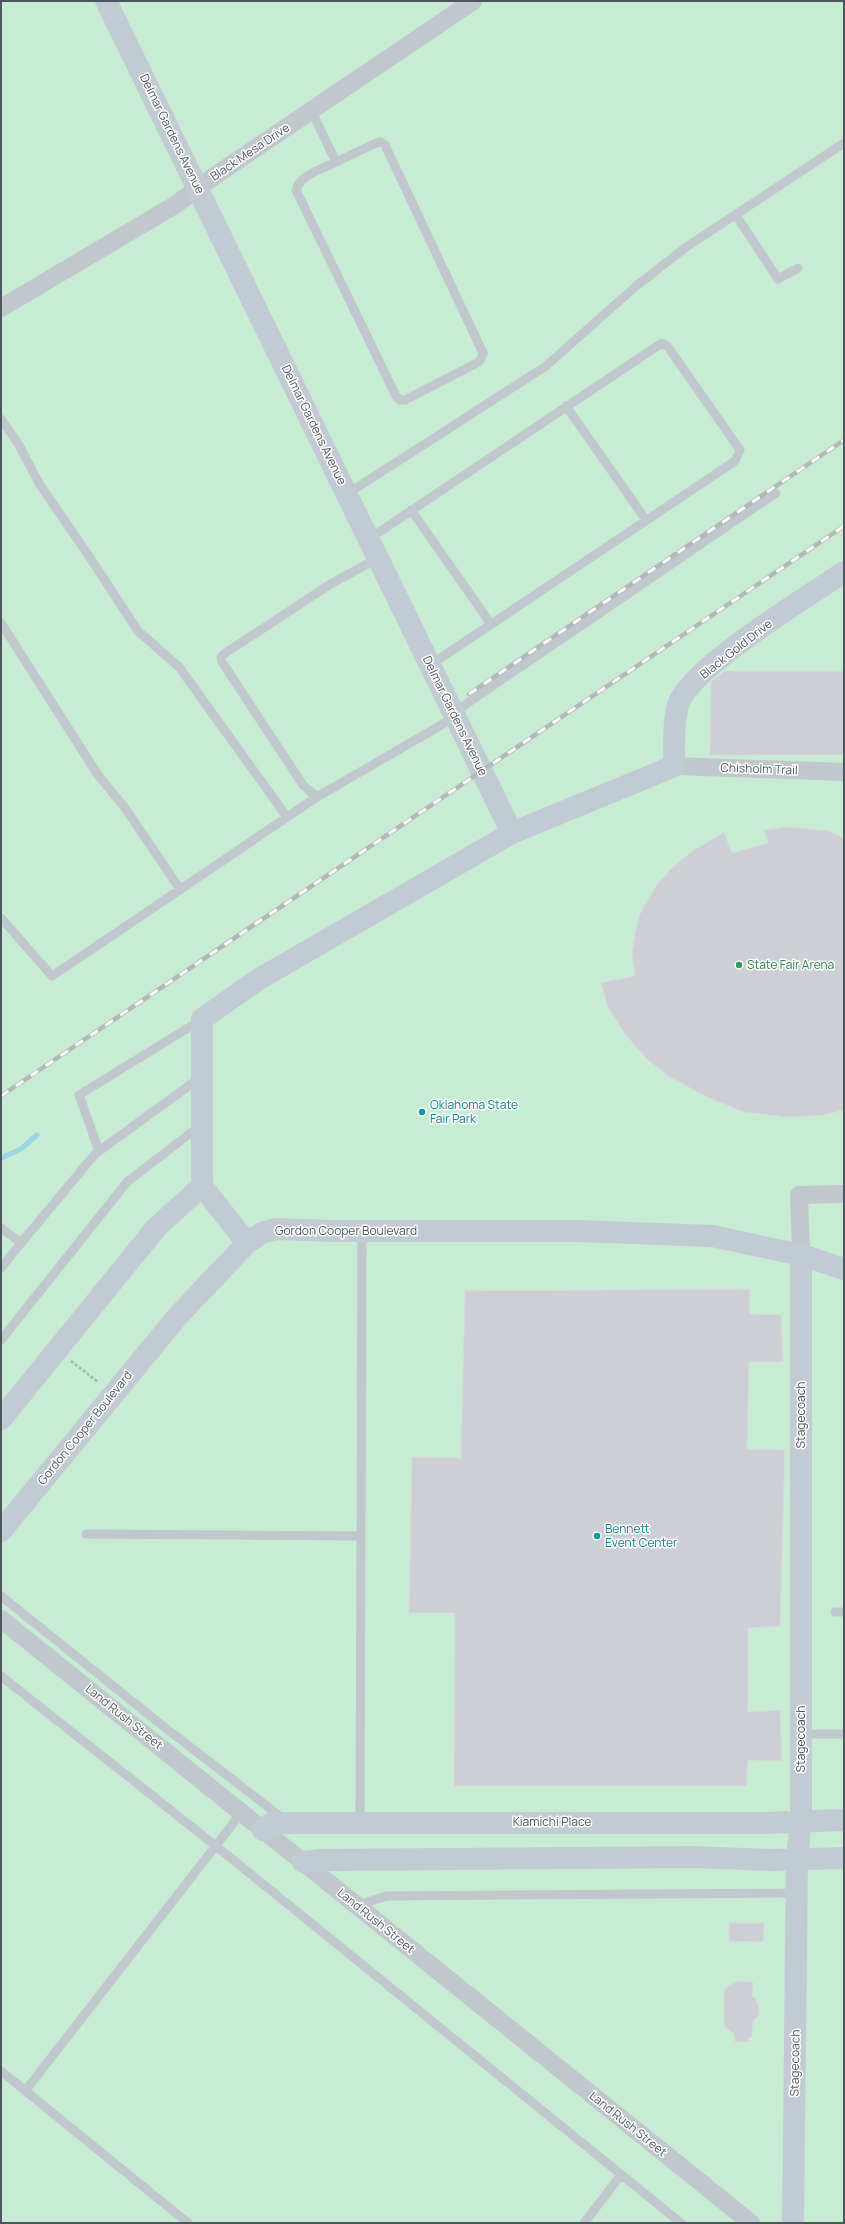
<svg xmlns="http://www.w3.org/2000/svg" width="845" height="2224" font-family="Manrope,sans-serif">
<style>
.green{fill:#c7ecd3}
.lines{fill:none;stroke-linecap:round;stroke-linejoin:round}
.stream{stroke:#99d8e4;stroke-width:5}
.building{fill:#cdcfd4;stroke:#d7d9dd}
.path{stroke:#82c7a1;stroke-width:2.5;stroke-dasharray:3 2;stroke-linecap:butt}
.lane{stroke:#c0c7cd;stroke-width:9}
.street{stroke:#c0c7cd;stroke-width:18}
.secondary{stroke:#c2cbd3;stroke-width:22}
.rail-casing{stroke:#b5b8bb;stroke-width:4.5}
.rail{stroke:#fff;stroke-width:3;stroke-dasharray:9;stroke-linecap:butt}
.leisure-dot{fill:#2e9e5b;stroke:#fff;stroke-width:1.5}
.culture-dot{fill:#0f9aa8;stroke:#fff;stroke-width:1.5}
.labels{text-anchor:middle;stroke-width:3;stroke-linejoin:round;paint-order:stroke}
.street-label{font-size:12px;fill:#4c565e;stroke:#fff}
.leisure-label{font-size:12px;fill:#27864d;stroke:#fff;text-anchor:start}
.culture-label{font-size:12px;fill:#0d838f;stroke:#fff;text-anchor:start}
</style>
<rect width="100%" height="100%" fill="#f4f2f3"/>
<!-- green -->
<path class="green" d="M 1,1 L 844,1 L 844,2223 L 1,2223 Z"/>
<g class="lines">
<!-- stream -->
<path class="stream" d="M 1,1158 L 21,1149 L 37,1135"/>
</g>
<!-- building -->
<path class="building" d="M 725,671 L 844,671 L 844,755 L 710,755 L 711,682 Z
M 788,827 L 829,831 L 844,838 L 844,1110 L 824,1115 L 787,1117 L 744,1112 L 707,1097 L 670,1077 L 648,1060 L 625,1034 L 608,1007 L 601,983 L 635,976 L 632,954 L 635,934 L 640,914 L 656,886 L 670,870 L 692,851 L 724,833 L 732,853 L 768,843 L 764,830 Z
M 749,1289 L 750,1314 L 781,1315 L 783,1362 L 749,1362 L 747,1449 L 785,1450 L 780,1626 L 748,1628 L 748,1712 L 780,1710 L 782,1761 L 748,1760 L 746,1786 L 454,1786 L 455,1613 L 409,1613 L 412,1457 L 461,1458 L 465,1291 Z
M 729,1923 L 764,1923 L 763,1942 L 729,1941 Z
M 738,1981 L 753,1982 L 752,1995 L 758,2003 L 759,2015 L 753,2021 L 752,2036 L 749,2038 L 749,2042 L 735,2042 L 734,2034 L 724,2026 L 724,1992 L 728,1986 Z"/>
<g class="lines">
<!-- path -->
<path class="path" d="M 71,1361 L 98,1382"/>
<!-- lane -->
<path class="lane" d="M 311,110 L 336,162 C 322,169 300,175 296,190 L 396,396 L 400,400 L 405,400 L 477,363 L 481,359 L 483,353 L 385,145 L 381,142 L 376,143 L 336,162
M 736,215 L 778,279 L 798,268
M 566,406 L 646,520
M 1,419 L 19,445 L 40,485 L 89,556 L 138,631 L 179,667 L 287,817
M 347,494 L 546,366 L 635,287 L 685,248 L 844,143
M 411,510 L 491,624
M 369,539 L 662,343 L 668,347 L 740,450 L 735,461 L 430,665
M 378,558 L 329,585 L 224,654 L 221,657 L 222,662 L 303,785 L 317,797 L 455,717
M 1,623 L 98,775 L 125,808 L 180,889
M 453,713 L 776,493
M 1,918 L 52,976 L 317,797
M 99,1151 L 79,1095 L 201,1020
M 1,1228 L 21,1243 L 95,1154 L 201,1077
M 1,1268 L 21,1243
M 1,1340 L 127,1182 L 201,1125
M 86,1534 L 361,1536
M 1,1596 L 163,1726 L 285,1820
M 835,1612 L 844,1612
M 1,1676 L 216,1846 L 681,2223
M 801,1734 L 844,1734
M 360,1822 L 362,1231
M 357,1905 L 387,1896 L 797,1893
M 1,2071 L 188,2223
M 26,2090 L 242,1812
M 584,2223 L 621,2175"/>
<!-- street -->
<path class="street" d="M 1,308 L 175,205 L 216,175 L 473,1
M 674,766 L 844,772
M 801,1255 L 799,1195 L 844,1194
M 1,1619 L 751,2223"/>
<!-- secondary -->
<path class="secondary" d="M 106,1 L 512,833
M 247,1243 L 202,1186 L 202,1019 L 259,979 L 512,833 L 674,766 C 674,747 673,724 678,705 C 689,668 809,596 844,572
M 1,1419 L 156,1228 L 202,1186
M 1,1531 L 177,1317 L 247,1243 L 262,1233 L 275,1229 L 331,1231 L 578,1231 L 712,1236 L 801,1255 L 844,1269
M 263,1830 L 272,1823 L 766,1823 L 844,1820
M 303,1862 L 323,1860 L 694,1857 L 772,1860 L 844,1858
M 793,2223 L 797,1858 L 801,1820 L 801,1255"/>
<defs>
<path id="rail" d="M 469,694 L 844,440
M 1,1096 L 844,526"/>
</defs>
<!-- rail casing -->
<use href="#rail" class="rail-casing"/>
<!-- rail -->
<use href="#rail" class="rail"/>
</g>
<!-- markers -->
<circle class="leisure-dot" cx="739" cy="965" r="4"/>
<g class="culture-dot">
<circle cx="422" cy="1112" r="4"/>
<circle cx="597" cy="1536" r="4"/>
</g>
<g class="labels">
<!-- street labels -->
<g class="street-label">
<text transform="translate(172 134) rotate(64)" y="4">Delmar Gardens Avenue</text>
<text transform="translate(250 152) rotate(-34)" y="4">Black Mesa Drive</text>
<text transform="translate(314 425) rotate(64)" y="4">Delmar Gardens Avenue</text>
<text transform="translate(736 649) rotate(-38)" y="4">Black Gold Drive</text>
<text transform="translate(455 716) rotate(64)" y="4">Delmar Gardens Avenue</text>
<text transform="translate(759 769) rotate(2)" y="4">Chisholm Trail</text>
<text x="346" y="1235">Gordon Cooper Boulevard</text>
<text transform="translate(801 1415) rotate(-90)" y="4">Stagecoach</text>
<text transform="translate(85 1428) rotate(-51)" y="4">Gordon Cooper Boulevard</text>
<text transform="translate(124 1717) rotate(39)" y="4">Land Rush Street</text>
<text transform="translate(801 1739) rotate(-90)" y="4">Stagecoach</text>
<text x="552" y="1826">Kiamichi Place</text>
<text transform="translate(376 1921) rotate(39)" y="4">Land Rush Street</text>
<text transform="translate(795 2063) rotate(-89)" y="4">Stagecoach</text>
<text transform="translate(628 2124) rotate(39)" y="4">Land Rush Street</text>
</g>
<!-- leisure labels -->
<g class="leisure-label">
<text x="747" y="969">State Fair Arena</text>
</g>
<!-- culture labels -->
<g class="culture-label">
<text x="430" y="1109">Oklahoma State<tspan x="430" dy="14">Fair Park</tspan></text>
<text x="605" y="1533">Bennett<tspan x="605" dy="14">Event Center</tspan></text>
</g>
</g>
<!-- border -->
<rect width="845" height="2224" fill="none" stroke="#4c565e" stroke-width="4"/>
</svg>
